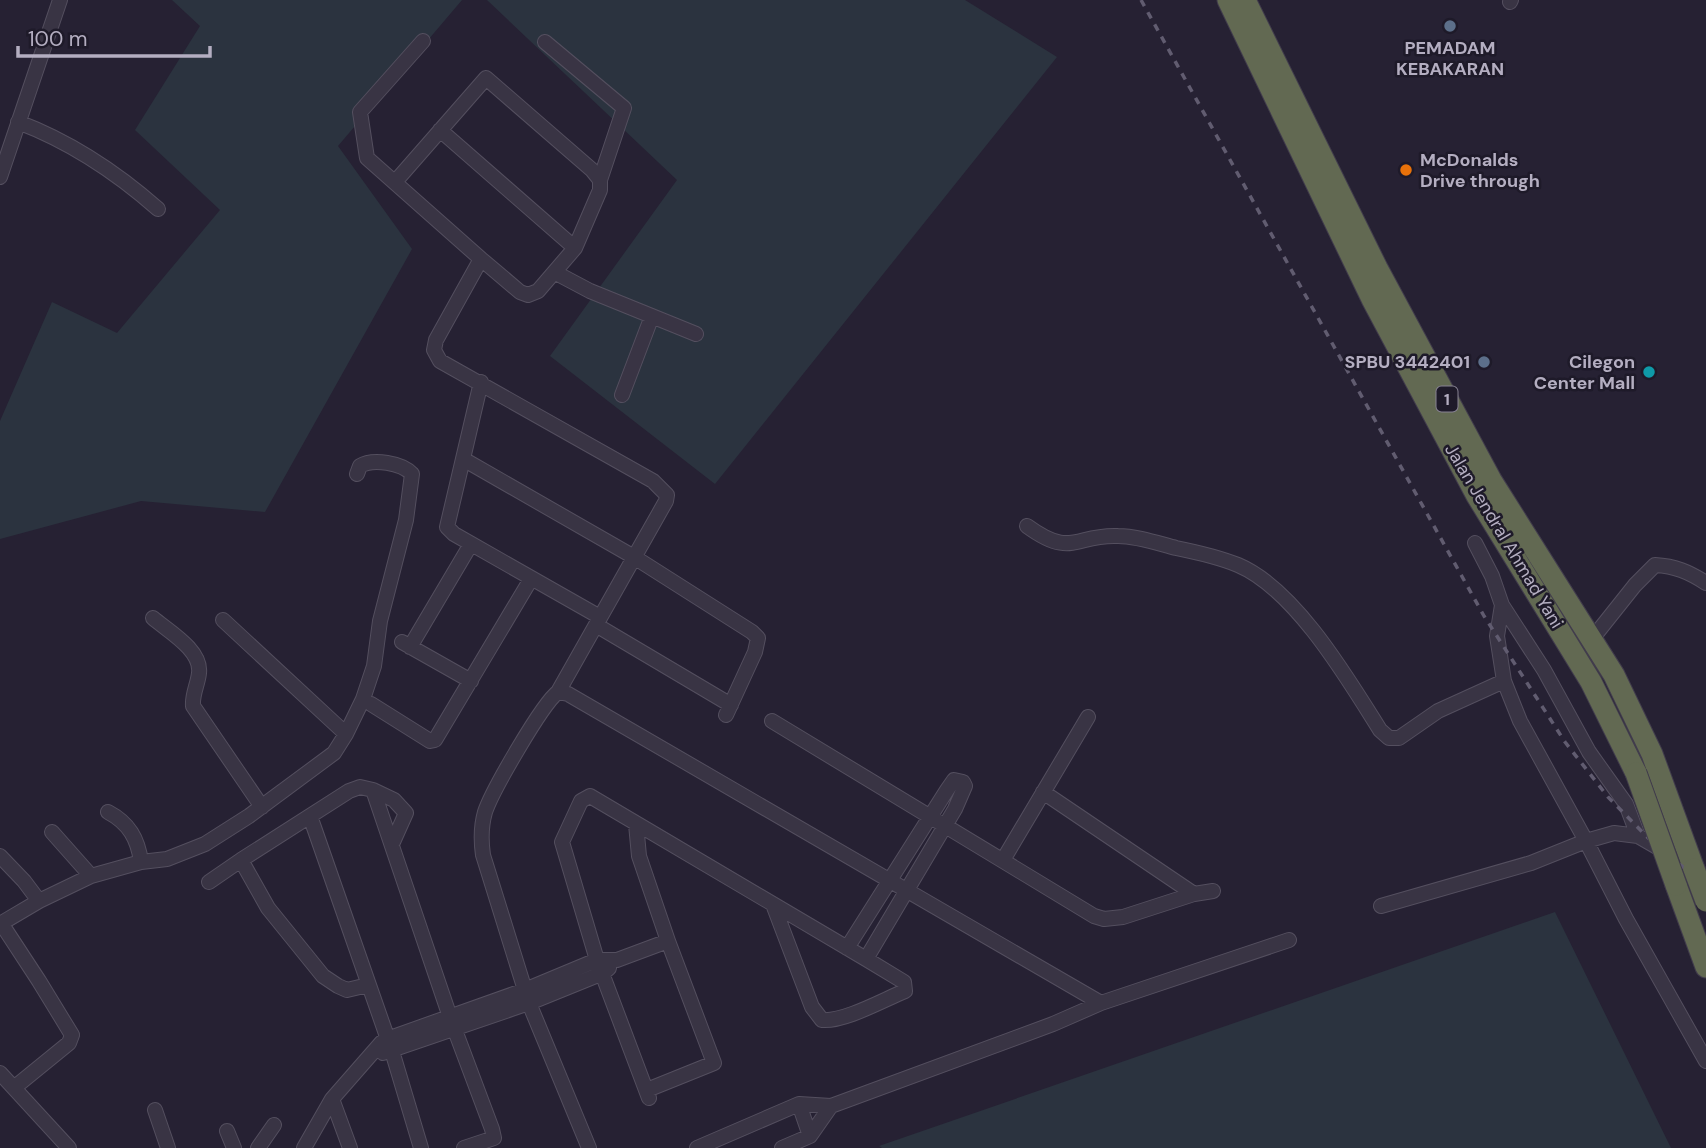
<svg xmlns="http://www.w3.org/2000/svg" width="1706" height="1148" font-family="'DM Sans',sans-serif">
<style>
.green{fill:#2b333f}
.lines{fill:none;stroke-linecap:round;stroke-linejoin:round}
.minor-casing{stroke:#544f5f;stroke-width:16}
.highway-casing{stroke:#413c4c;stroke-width:23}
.minor{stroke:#393444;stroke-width:14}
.highway{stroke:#626952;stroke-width:21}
.rail{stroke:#615c70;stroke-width:3.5;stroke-dasharray:7 7;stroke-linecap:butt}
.highway-bridge-casing{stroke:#413c4c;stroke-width:23;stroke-linecap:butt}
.highway-bridge{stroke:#626952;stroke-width:21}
.service-dot{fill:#5c6f8a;stroke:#1e1a29;stroke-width:2.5}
.food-dot{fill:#e8710a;stroke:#1e1a29;stroke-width:2.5}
.culture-dot{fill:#0f9aa8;stroke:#1e1a29;stroke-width:2.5}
.labels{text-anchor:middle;stroke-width:5;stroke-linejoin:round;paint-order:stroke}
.shield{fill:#1e1a29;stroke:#878293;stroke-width:2}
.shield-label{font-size:16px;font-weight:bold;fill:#b4aec1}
.poi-label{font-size:18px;font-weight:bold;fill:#b4aec1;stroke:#1e1a29;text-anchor:end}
.street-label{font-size:18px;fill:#b4aec1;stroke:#1e1a29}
</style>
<rect width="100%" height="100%" fill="#262133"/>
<!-- green -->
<path class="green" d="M 172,0 L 462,0 L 338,146 L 412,249 L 265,512 L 141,501 L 0,539 L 0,421 L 52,302 L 117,333 L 220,210 L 135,130 L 200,26 Z
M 487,0 L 965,0 L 1057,57 L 715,484 L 550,356 L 677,180 Z
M 1555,912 L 1671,1148 L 882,1148 L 879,1146 Z"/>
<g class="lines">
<defs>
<path id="minor" d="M 1510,2 L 1511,0
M 423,41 L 360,112 L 367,158 L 481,259 L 436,340 L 434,350 L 440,361 L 653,481 L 667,495 L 666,501 L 558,692
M 545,42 L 624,108 L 600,180
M 18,122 C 71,142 116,172 158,209
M 440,130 L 575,248
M 0,177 L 60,0
M 395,182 L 486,78 L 592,170 L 600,180 L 600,190 L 575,248 L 538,291 L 528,295 L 520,292 L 481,259
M 556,273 L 590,291 L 696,334
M 481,382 L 447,527 L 454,534 L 600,617
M 622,395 L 652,316
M 463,459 L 634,557 L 752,632 L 758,638 L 755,652 L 726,715
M 1027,526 C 1072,559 1075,534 1118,536 C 1137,536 1157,543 1176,548 C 1196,552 1218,557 1238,565 C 1295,589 1348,679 1380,730 L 1389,738 L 1399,738 L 1438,711 L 1504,681
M 1475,543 L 1492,576 L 1502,605 L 1544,670 L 1589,752 L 1626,804 L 1638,836
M 1502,605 L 1497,636 L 1504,681 L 1520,721 L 1586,841 L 1626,919 L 1706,1061
M 153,618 C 168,631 202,650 199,673 C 198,684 192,694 193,706 L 262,807
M 223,620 L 346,734
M 596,625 L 731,705
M 1592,639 L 1635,585 L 1655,565 C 1675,566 1689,572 1706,583
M 402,642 L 471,681
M 410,647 L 471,544
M 371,704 L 430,741 L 435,740 L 531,579
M 772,721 L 1094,916 L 1104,919 L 1123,917 L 1194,894 L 1213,891
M 373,790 L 394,800 L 406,813 L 393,842
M 1043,792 L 1194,894
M 108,812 C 129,823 138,839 141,862
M 310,816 L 392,1051 L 421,1148
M 636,824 L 639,856 L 668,941 L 714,1063 L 647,1090
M 52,832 L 91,876
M 0,856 L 24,881 L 39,901
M 1003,860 L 1088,717
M 209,882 L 241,860
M 1381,906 L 1531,863 L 1586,841 L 1614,833 L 1638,836 L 1695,869
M 1,923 L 39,981 L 72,1035 L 69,1043 L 15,1087
M 0,924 L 39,901 L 91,876 L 141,862 L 167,859 L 205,844 L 249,816 L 334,753 L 346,734 L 363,699 L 374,666 L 380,621 L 406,520 L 412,474 C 402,463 373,458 360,466 L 357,474
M 847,948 L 947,790 L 954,780 L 963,782 L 965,786 L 955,809 L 866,959
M 368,985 L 347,990 L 338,986 L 323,976 L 268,908 L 241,860 L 349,791 L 360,787 L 373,790 L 450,1017 L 492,1129 L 494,1138 L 464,1148
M 1101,1003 L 1289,940
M 383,1053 L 529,1003 L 603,973 L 609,968
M 0,1073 L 69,1148
M 649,1098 L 597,960 L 562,842 L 581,801 L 590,796 L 866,959 L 904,982 L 905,991 C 883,1000 844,1022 822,1020 L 812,1007 L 774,907
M 332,1099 L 350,1148
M 799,1104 L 810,1136
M 155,1110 L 168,1148
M 227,1131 L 234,1148
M 258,1148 L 274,1125
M 304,1148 L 332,1099 L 381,1043 L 387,1039 L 525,990 L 597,960 L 617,960 L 668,941
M 589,1148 L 529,1003 L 483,855 C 481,841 481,826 485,812 C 492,791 542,704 558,692 L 568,694 L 1101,1003 L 1053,1024 L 831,1106 L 799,1104 L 697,1148
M 782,1148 L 810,1136 L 831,1106"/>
<path id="highway" d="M 1228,0 L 1372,299 L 1477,496 L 1591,682 L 1636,773
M 1245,0 L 1377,268 L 1491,480 L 1614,675 L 1652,754 L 1694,869
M 1676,885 L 1706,967"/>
</defs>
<!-- minor casing -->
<use href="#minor" class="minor-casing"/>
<!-- highway casing -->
<use href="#highway" class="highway-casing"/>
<!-- minor -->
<use href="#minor" class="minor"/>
<!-- highway -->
<use href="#highway" class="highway"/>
<!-- rail -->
<path class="rail" d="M 1141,0 L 1484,616 L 1565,742 L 1608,797 L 1659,849 L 1706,884"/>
<defs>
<path id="highway-bridge" d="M 1636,773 L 1676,885
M 1694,869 L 1706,901"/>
</defs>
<!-- highway-bridge casing -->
<use href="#highway-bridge" class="highway-bridge-casing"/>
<!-- highway-bridge -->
<use href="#highway-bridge" class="highway-bridge"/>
</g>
<!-- markers -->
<g class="service-dot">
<circle cx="1450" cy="26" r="7"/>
<circle cx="1484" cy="362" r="7"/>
</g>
<circle class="food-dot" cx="1406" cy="170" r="7"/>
<circle class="culture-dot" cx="1649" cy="372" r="7"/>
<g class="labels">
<!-- shield labels -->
<rect class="shield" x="1436.5" y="386.5" width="21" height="25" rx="5"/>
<g class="shield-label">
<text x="1447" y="405">1</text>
</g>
<!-- poi labels -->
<g class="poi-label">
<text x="1450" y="54" text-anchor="middle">PEMADAM<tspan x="1450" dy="21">KEBAKARAN</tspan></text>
<text x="1420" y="166" text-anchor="start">McDonalds<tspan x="1420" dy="21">Drive through</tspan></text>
<text x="1470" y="368">SPBU 3442401</text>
<text x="1635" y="368">Cilegon<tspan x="1635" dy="21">Center Mall</tspan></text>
</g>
<!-- street labels -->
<g class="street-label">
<text transform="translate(1504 536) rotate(59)" y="6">Jalan Jendral Ahmad Yani</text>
</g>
</g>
<!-- scale -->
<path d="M18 46v10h192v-10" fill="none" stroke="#b4aec1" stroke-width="3.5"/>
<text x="28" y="46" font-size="21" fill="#b4aec1" stroke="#1e1a29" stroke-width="5" paint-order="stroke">100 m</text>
</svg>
